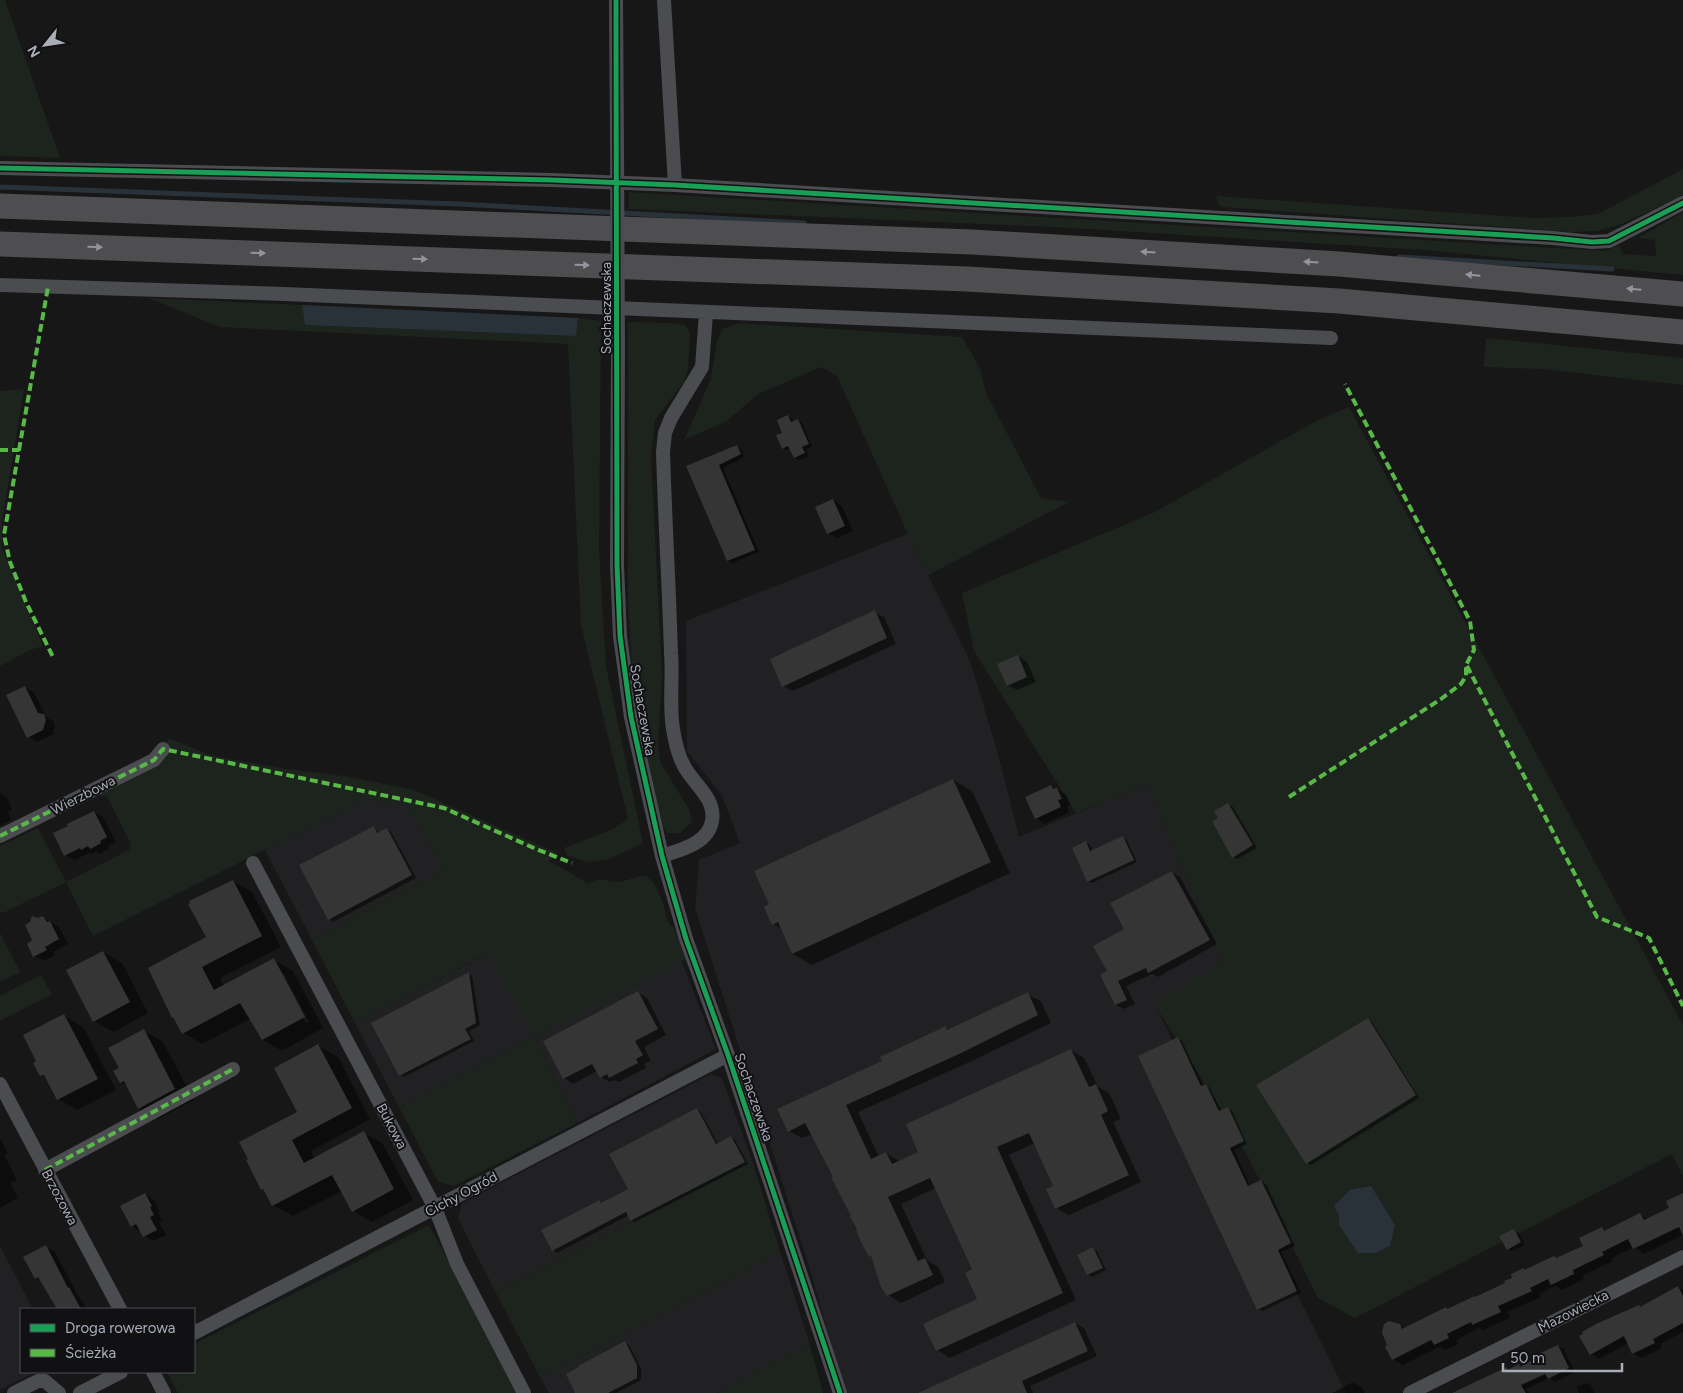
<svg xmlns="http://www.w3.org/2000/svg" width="1683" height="1393" font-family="Figtree,sans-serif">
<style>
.built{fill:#212123}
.green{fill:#1d241e}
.water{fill:#2a3239}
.shadow{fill:#0007;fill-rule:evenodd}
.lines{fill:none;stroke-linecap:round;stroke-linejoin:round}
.stream{stroke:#2a3239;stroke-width:5}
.building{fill:#353536}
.minor{stroke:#4b4c50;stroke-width:14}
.motorway{stroke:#4e4e51;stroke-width:25}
.minor-bridge{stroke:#4b4c50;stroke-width:14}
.quiet{stroke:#58b947;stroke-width:4;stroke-dasharray:8 4;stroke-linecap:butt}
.cycleway-casing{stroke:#111113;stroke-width:8}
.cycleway{stroke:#1a9f57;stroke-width:5}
.oneway{fill:#92959e}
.labels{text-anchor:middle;stroke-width:4;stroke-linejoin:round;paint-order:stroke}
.street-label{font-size:14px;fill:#a8adb8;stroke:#111113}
</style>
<rect width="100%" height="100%" fill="#171717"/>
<!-- built -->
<path class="built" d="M 908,534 L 970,661 L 997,750 L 1019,837 L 1147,784 L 1222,962 L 1155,1005 L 1346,1393 L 845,1393 L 811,1273 L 695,908 L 699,860 L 740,843 L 722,796 L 687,751 L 686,621 Z
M 366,799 L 406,805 L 445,870 L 312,940 L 265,850 Z
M 489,953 L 534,1037 L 681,960 L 716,1049 L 577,1123 L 534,1037 L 399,1107 L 355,1023 Z
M 711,1074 L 722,1078 L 752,1160 L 496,1293 L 458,1219 L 462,1203 Z
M 0,1246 L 33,1309 L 21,1309 L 21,1372 L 35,1372 L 0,1390 Z
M 780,1251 L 810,1345 L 717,1393 L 549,1393 L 540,1377 L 726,1281 Z"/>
<!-- green -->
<path class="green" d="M 0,0 L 5,0 L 60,158 L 0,156 Z
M 1683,169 L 1683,196 L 1619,225 L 1596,231 L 1573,232 L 1222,207 L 1219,205 L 1216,196 L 1533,218 L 1572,217 L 1598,214 Z
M 629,192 L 1605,251 L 1619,245 L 1623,254 L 1656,256 L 1655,240 L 1638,238 L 1683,212 L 1683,275 L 1424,250 L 1055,227 L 629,209 Z
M 149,298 L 302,305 L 306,325 L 575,336 L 578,318 L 601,321 L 599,550 L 606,666 L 643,843 L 609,859 L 589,862 L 567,856 L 564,848 L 613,829 L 628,819 L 581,625 L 568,344 L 220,327 Z
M 628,322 L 672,323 L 685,325 L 690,333 L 688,369 L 684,382 L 655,420 L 651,456 L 662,676 L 658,745 L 661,764 L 689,809 L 692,822 L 680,833 L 667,833 L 659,821 L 655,808 L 633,684 L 628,605 Z
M 739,323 L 962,337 L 980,368 L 986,393 L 1041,498 L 1069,502 L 928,575 L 908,534 L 837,376 L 821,367 L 758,394 L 727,421 L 684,440 L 711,379 L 717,341 L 722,329 Z
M 1486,338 L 1683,358 L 1683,385 L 1542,369 L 1484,367 Z
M 24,389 L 2,522 L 2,548 L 43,646 L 30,650 L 0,666 L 0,391 Z
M 1349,407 L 1683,1025 L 1683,1176 L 1672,1154 L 1355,1318 L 1318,1298 L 1249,1159 L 1219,1106 L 1154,1004 L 1222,962 L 1147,784 L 1076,813 L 974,651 L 962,593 L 1155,512 L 1318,420 Z
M 168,738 L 213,756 L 287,769 L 344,776 L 414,790 L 555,852 L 559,856 L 548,861 L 571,873 L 588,884 C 598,876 606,882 617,882 C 626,882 635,876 644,876 C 657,877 666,914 670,926 L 673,926 L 686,959 L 534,1037 L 577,1123 L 454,1186 L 438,1182 L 399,1107 L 534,1037 L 488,953 L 355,1023 L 312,940 L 445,870 L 406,805 L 366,799 L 93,936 L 66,882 L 3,913 L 0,912 L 0,846 L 38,828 L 66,882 L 129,850 L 131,844 L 107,796 L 100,796 L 98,792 L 163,759 Z
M 0,933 L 20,972 L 0,982 Z
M 41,975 L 52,994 L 0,1021 L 0,996 Z
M 752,1160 L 780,1251 L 726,1281 L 540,1377 L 496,1293 Z
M 429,1225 L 517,1393 L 178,1393 L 167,1372 L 194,1372 L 194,1344 Z
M 810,1345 L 823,1393 L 717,1393 Z"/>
<!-- water -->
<path class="water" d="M 302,305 L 578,318 L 576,336 L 305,325 Z
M 1371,1186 L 1395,1225 L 1390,1246 L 1375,1253 L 1358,1253 L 1339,1225 L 1339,1215 L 1334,1206 L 1350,1190 Z"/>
<!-- shadow -->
<path class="shadow" d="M 788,416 L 792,419 L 794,422 L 798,420 L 802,423 L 812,447 L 806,449 L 809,456 L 799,460 L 794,458 L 790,449 L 787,450 L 783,448 L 784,433 Z
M 737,447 L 741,449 L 744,457 L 723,468 L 759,552 L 732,563 L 728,561 L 688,467 Z
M 833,500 L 842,506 L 853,531 L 837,538 L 828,533 Z
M 874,612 L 884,617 L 896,644 L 793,691 L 783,686 Z
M 1018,656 L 1027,662 L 1036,682 L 1017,690 L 1008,685 Z
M 25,687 L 34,693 L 46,717 L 53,721 L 55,726 L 53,731 L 54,734 L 37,742 L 28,737 Z
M 953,780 L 972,791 L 1010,873 L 812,965 L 793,954 L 782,929 L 773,924 L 771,905 Z
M 1051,787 L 1066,794 L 1070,804 L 1067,806 L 1069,812 L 1045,824 L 1036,818 Z
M 0,793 L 7,798 L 12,810 L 8,811 L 11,820 L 0,825 Z
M 1228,804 L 1233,807 L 1257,848 L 1237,859 L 1233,857 L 1220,818 Z
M 94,812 L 103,817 L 116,842 L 108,846 L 109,848 L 100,854 L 96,852 L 91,854 L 89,853 L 75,860 L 65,855 Z
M 374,827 L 379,833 L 387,829 L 391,832 L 416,878 L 333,922 L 329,919 Z
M 1123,837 L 1127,840 L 1137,862 L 1092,883 L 1088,881 L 1086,842 L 1090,845 L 1093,851 Z
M 1172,872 L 1180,877 L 1217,944 L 1158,977 L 1152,974 L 1126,986 L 1135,1004 L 1124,1009 L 1116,1005 L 1108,972 L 1126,929 Z
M 233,881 L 252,892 L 281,947 L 220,978 L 224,986 L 274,960 L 293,971 L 323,1028 L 282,1051 L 263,1040 L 256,1026 L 250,1019 L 202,1044 L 183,1033 L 176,1019 L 173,1017 ZM 281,974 L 284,974 L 309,1022 L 306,1023 Z
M 43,917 L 59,927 L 68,944 L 53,952 L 55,955 L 44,961 L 34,956 L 34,941 Z
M 103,952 L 122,963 L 148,1013 L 114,1032 L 94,1021 Z
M 468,974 L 472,976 L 480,1025 L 469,1031 L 474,1041 L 404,1077 L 400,1075 Z
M 638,993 L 647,998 L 666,1035 L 644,1047 L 651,1061 L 644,1064 L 646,1068 L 619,1082 L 615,1080 L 610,1082 L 601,1077 L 597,1071 L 573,1084 L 564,1078 Z
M 1027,994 L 1041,1001 L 1051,1023 L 972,1061 L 858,1112 L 879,1157 L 886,1153 L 899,1161 L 920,1153 L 1071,1050 L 1084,1058 L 1098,1087 L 1109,1093 L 1121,1119 L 1113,1122 L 1141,1182 L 1069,1215 L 1056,1208 L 1055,1187 L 1035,1143 L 1009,1155 L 1076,1300 L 950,1358 L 937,1350 L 979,1300 L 974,1270 L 936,1188 L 901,1204 L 927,1260 L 938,1267 L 945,1282 L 901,1303 L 888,1295 L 872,1258 L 870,1256 L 834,1177 L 812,1134 L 802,1138 L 789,1131 L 883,1062 L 946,1028 L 950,1030 Z
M 64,1016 L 83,1027 L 116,1090 L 77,1110 L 58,1099 L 47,1079 L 41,1076 L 38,1061 Z
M 1368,1019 L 1372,1022 L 1419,1098 L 1311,1165 L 1307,1163 Z
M 144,1031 L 163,1042 L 194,1100 L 158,1119 L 139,1108 L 128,1086 L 121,1082 L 121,1069 Z
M 1178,1039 L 1182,1041 L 1203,1086 L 1206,1085 L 1210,1088 L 1221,1111 L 1228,1108 L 1232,1111 L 1247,1144 L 1234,1150 L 1250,1186 L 1261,1181 L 1266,1184 L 1295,1246 L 1281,1252 L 1301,1293 L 1262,1311 L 1258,1309 Z
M 318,1046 L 338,1057 L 370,1119 L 311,1151 L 314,1158 L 364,1133 L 383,1144 L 413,1200 L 372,1222 L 353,1211 L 342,1191 L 293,1216 L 273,1205 L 266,1191 L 262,1189 L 299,1113 Z
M 697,1109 L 701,1112 L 718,1144 L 731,1137 L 735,1140 L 748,1164 L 635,1222 L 631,1220 L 629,1215 L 557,1253 L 553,1250 L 600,1201 L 603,1203 L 630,1190 Z
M 0,1138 L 8,1153 L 4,1155 L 17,1180 L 10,1183 L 18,1198 L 0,1208 Z
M 145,1194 L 154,1200 L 160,1212 L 158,1213 L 162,1220 L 159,1222 L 166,1235 L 153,1241 L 132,1226 Z
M 1683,1194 L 1683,1235 L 1644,1254 L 1634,1247 L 1612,1258 L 1613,1261 L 1582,1276 L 1584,1279 L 1562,1290 L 1555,1286 L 1539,1294 L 1541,1297 L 1507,1312 L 1510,1318 L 1483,1330 L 1479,1328 L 1456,1340 L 1458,1344 L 1445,1350 L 1439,1347 L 1403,1365 L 1393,1359 L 1400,1325 L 1406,1329 L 1506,1284 L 1526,1271 L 1558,1259 L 1584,1246 L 1602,1229 L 1606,1231 L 1640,1215 L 1648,1219 L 1671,1208 Z
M 1514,1230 L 1519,1233 L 1525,1245 L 1512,1251 L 1508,1249 Z
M 46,1247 L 55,1252 L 76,1292 L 87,1309 L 58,1309 L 43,1282 L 36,1278 Z
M 1093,1249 L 1097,1251 L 1106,1270 L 1092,1277 L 1088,1274 Z
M 1678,1287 L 1683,1290 L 1683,1332 L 1660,1344 L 1662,1348 L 1641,1358 L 1633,1353 L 1628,1343 L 1599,1359 L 1591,1354 L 1641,1307 Z
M 1075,1323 L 1084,1328 L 1097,1356 L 1030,1386 L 1033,1393 L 941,1393 Z
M 625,1343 L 629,1345 L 641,1368 L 641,1380 L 616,1393 L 578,1393 Z
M 1558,1346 L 1564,1349 L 1575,1372 L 1555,1382 L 1549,1378 L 1526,1389 L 1529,1393 L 1463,1393 L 1507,1369 L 1509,1370 L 1519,1366 L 1521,1367 Z
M 1353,1382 L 1362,1388 L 1365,1393 L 1332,1393 Z
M 1587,1383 L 1591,1385 L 1595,1393 L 1579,1393 L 1577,1387 Z"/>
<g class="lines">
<!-- stream -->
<path class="stream" d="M 0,187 L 459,204 L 804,223
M 1399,257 L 1612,269"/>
</g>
<!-- building -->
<path class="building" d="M 788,415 L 791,422 L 798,419 L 809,444 L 802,447 L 805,453 L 794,458 L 788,446 L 782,449 L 776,435 L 782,433 L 777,420 Z
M 737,445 L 741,454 L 719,465 L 755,550 L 727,561 L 686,466 Z
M 833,499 L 845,526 L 827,534 L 815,507 Z
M 875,610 L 887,638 L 782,687 L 770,659 Z
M 1018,655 L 1027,677 L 1007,686 L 997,664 Z
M 25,686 L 38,713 L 44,714 L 46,720 L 43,730 L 27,738 L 6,695 Z
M 953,779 L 991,862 L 792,954 L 778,922 L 772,925 L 767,914 L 764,907 L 769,904 L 754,871 Z
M 1051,785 L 1053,789 L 1057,788 L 1062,799 L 1058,800 L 1061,807 L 1035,819 L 1025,797 Z
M 1228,803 L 1253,845 L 1232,858 L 1212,821 L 1218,818 L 1214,811 Z
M 94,811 L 107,837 L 100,841 L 101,843 L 96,846 L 90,849 L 88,846 L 81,850 L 80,848 L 64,856 L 53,833 L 68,826 L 67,824 Z
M 374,826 L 377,833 L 387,828 L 412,875 L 328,920 L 299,865 Z
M 1123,836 L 1134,860 L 1087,882 L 1072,848 L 1086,841 L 1090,851 Z
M 1172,871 L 1210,940 L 1148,973 L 1146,968 L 1118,981 L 1127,1000 L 1115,1005 L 1100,975 L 1107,971 L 1093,946 L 1124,929 L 1110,903 Z
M 233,880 L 262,936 L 202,967 L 214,990 L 274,958 L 305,1017 L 262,1040 L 240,1003 L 182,1034 L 173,1017 L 172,1018 L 148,968 L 206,937 L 188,904 L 190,903 L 189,901 Z
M 32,916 L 38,918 L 43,916 L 47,922 L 50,921 L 59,939 L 45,947 L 47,950 L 33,957 L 27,944 L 32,940 L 25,925 L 30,922 Z
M 103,951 L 130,1002 L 93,1022 L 66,970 Z
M 469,972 L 476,1023 L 465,1029 L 471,1039 L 399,1076 L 371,1023 Z
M 638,991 L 658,1029 L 635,1041 L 643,1055 L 636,1059 L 638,1063 L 609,1078 L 607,1074 L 600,1078 L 592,1064 L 563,1079 L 543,1041 Z
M 1028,992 L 1038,1015 L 959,1054 L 846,1105 L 871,1159 L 886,1152 L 892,1164 L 918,1152 L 906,1124 L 1071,1049 L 1089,1087 L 1096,1084 L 1108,1111 L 1101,1115 L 1129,1175 L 1055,1209 L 1046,1189 L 1053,1186 L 1029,1133 L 997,1147 L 1063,1293 L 936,1351 L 923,1324 L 977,1299 L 965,1273 L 972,1269 L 930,1178 L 888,1197 L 918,1261 L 925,1258 L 933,1275 L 887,1296 L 881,1287 L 871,1256 L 869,1257 L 862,1244 L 856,1230 L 857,1229 L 850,1217 L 851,1216 L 831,1177 L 833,1177 L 805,1123 L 788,1132 L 777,1109 L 882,1061 L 880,1057 L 946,1026 L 947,1030 Z
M 64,1014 L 98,1079 L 57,1100 L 44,1075 L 40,1076 L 33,1063 L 36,1061 L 23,1035 Z
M 1368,1018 L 1416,1095 L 1306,1164 L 1256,1085 Z
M 144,1029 L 175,1089 L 138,1109 L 124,1081 L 120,1083 L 113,1071 L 119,1068 L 108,1048 Z
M 1178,1037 L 1201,1086 L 1206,1084 L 1219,1111 L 1228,1107 L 1244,1141 L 1230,1148 L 1248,1186 L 1261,1180 L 1291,1243 L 1278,1250 L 1297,1291 L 1257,1310 L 1138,1056 Z
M 318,1044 L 352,1108 L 292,1140 L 304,1163 L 364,1131 L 394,1189 L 352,1212 L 332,1175 L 272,1206 L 263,1189 L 261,1190 L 246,1160 L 248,1159 L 239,1142 L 297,1112 L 274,1068 Z
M 697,1108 L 716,1144 L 731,1136 L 745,1162 L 630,1221 L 626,1212 L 552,1251 L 541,1230 L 600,1200 L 601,1203 L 628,1189 L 609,1154 Z
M 145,1193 L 152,1206 L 150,1207 L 154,1215 L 150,1217 L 157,1230 L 143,1237 L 136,1224 L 131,1227 L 120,1206 Z
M 1683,1193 L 1683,1236 L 1679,1227 L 1633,1249 L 1628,1239 L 1602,1252 L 1604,1255 L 1573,1270 L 1574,1274 L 1551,1285 L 1548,1279 L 1530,1288 L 1532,1291 L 1498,1306 L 1501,1312 L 1472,1325 L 1471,1322 L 1447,1334 L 1449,1338 L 1434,1345 L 1431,1340 L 1392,1360 L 1385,1347 L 1387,1345 L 1382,1333 L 1384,1324 L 1389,1321 L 1400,1324 L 1402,1329 L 1446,1307 L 1447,1309 L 1475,1296 L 1475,1297 L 1505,1283 L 1504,1281 L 1512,1278 L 1511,1274 L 1524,1268 L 1524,1270 L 1554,1256 L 1556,1258 L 1583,1246 L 1579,1238 L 1602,1227 L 1604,1231 L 1640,1213 L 1644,1220 L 1669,1208 L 1666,1201 Z
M 1514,1229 L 1521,1242 L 1507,1250 L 1499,1236 Z
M 46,1245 L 68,1288 L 69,1287 L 81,1309 L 57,1309 L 38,1277 L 35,1279 L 23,1257 Z
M 1093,1247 L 1103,1268 L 1087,1275 L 1077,1255 Z
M 1678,1286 L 1683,1296 L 1683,1323 L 1653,1339 L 1655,1343 L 1632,1354 L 1624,1336 L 1590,1355 L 1579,1336 L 1583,1334 L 1582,1332 L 1598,1323 L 1639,1305 L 1640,1307 Z
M 1075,1322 L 1088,1351 L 1022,1381 L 1027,1393 L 918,1393 Z
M 625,1341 L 637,1365 L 637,1378 L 608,1393 L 575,1393 L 566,1374 L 579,1367 L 578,1366 Z
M 1558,1345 L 1569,1368 L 1548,1379 L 1545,1374 L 1521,1385 L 1526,1393 L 1452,1393 L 1507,1367 L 1508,1370 L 1519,1364 L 1520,1367 L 1541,1355 L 1540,1353 Z"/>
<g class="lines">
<!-- minor -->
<path class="minor" d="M 616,0 L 617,142
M 664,0 L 675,185
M 0,168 L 552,180 L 675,185 L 1553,238 L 1592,242 L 1609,241 L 1683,203
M 0,285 L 284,294 L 1331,338
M 618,348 L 617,565 L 620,636 L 631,717 L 662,856 L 686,939 L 728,1055 L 840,1393
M 0,836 L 154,760 L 163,749
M 662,856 C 680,850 708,844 712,821 C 716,798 694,785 684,766 C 678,755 675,742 673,729 C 669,707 673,677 671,653 C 669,586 665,519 663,452 L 665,433 L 671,418 L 702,367 L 706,313
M 253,863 L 435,1208 L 457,1264 L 524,1393
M 0,1084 L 120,1309
M 45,1170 L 233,1069
M 194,1333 L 728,1055
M 153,1372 L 164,1393
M 14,1393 L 38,1381 L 45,1381 L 59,1393
M 80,1393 L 121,1372
M 1410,1393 L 1683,1257"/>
<!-- motorway -->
<path class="motorway" d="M 0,206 L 972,242 L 1339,264 L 1683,294
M 0,244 L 967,279 L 1339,301 L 1683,332"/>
<!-- minor-bridge -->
<path class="minor-bridge" d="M 617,142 L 618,348"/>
<!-- quiet -->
<path class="quiet" d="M 0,450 L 19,450 L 4,535 L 10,562 L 26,602 L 53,657
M 19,450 L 48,287
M 1467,666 L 1597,917 L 1649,938 L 1683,1006
M 1289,797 L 1441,699 L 1461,684 L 1466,676 L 1466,665 L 1474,650 L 1470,621 L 1345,384
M 0,836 L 154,760 L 163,749 L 444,808 L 536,849 L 572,863
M 45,1170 L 233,1069"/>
<defs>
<path id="cycleway" d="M 616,0 L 617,565 L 620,636 L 631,717 L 662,856 L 686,939 L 728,1055 L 840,1393
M 0,168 L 552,180 L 675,185 L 1553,238 L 1592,242 L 1609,241 L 1683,203"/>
</defs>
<!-- cycleway casing -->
<use href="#cycleway" class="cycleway-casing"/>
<!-- cycleway -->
<use href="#cycleway" class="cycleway"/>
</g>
<!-- one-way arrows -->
<defs><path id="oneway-solid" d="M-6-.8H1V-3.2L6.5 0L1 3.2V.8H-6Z" transform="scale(1.25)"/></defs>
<g class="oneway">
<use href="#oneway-solid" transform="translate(95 247) rotate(2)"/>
<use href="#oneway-solid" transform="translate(1148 252) rotate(-177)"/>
<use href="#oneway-solid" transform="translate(258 253) rotate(2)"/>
<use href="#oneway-solid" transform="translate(420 259) rotate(2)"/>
<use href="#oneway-solid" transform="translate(1311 262) rotate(-177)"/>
<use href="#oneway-solid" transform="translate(582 265) rotate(2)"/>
<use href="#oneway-solid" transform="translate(1473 275) rotate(-175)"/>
<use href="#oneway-solid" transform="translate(1634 289) rotate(-175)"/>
</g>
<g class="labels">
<!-- street labels -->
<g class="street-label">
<text transform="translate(606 308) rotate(-90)" y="5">Sochaczewska</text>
<text transform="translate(643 710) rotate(80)" y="5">Sochaczewska</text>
<text transform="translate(83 795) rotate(-27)" y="5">Wierzbowa</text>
<text transform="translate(754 1097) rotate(71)" y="5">Sochaczewska</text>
<text transform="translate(392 1126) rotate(62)" y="5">Bukowa</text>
<text transform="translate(461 1194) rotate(-28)" y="5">Cichy Ogród</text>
<text transform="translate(60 1197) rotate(62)" y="5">Brzozowa</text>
<text transform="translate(1573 1311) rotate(-27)" y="5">Mazowiecka</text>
</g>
</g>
<!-- legend -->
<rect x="20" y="1308" width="175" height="65" fill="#111113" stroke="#4d4f55"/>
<rect x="30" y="1324" width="25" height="8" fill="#1a9f57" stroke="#4d4f55"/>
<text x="65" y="1333" font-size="15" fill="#a8adb8">Droga rowerowa</text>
<rect x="30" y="1349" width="25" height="8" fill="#58b947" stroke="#4d4f55"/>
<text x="65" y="1358" font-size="15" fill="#a8adb8">Ścieżka</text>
<!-- north arrow -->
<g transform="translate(45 45) rotate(240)" stroke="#111113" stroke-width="4" paint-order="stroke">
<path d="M0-4L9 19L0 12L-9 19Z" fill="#a8adb8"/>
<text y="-8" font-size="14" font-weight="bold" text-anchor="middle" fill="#a8adb8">N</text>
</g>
<!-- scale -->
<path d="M1503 1363v8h119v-8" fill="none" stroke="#a8adb8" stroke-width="2.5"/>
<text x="1510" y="1363" font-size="15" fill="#a8adb8" stroke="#111113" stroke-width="4" paint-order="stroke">50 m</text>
</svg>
